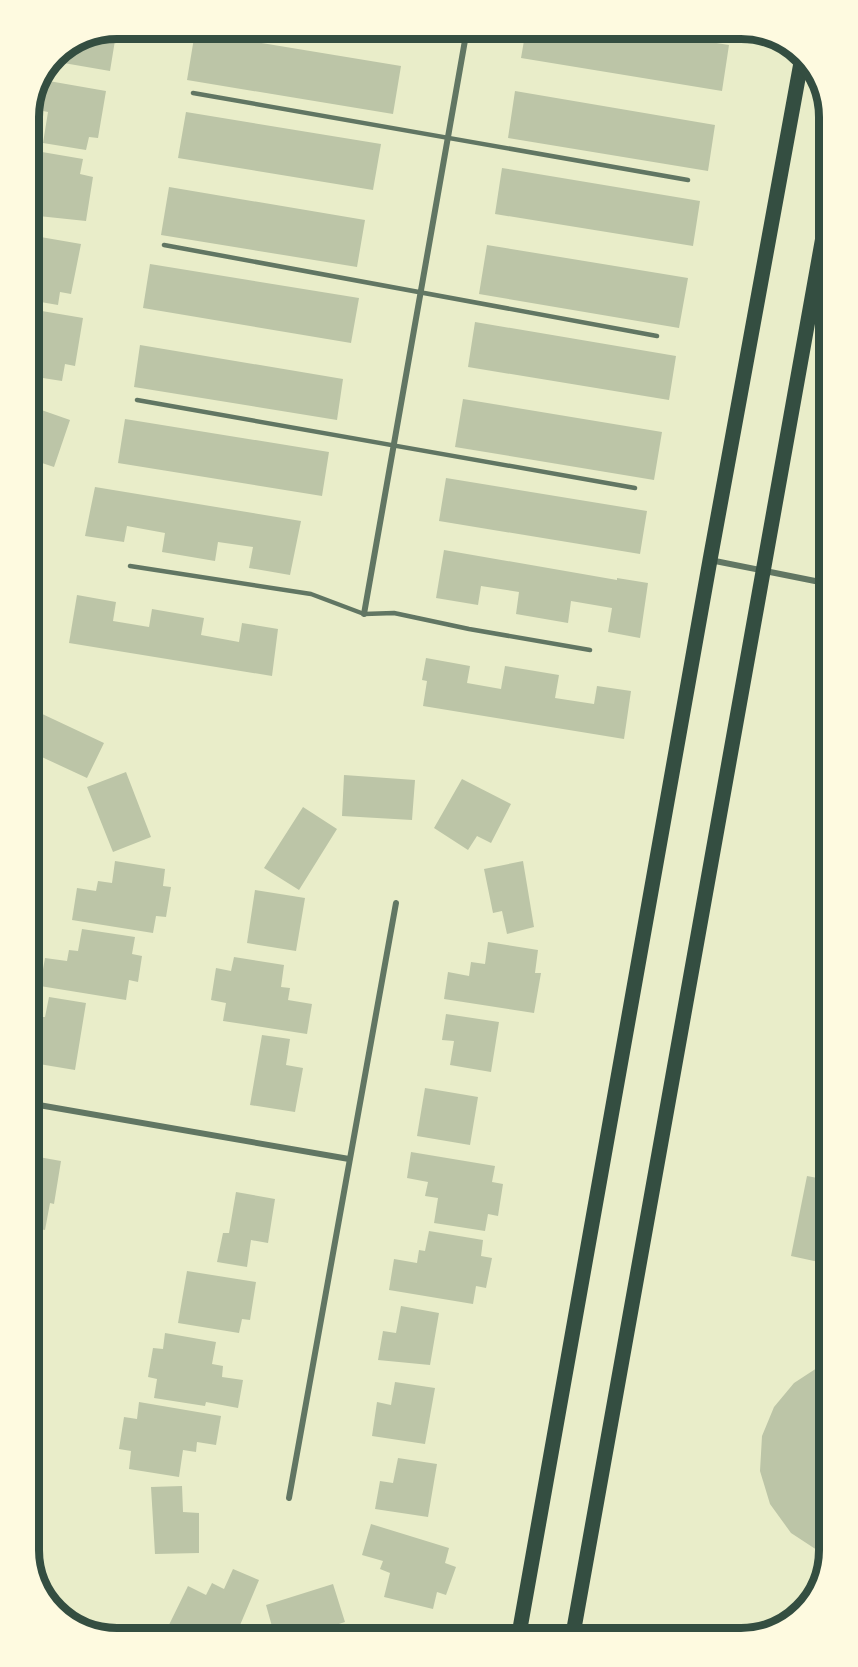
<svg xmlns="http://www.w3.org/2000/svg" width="858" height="1667" font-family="Rubik,sans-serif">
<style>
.building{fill:#bcc5a7}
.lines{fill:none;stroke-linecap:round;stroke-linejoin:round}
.service{stroke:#617663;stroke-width:4.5}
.minor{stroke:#617663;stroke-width:6}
.primary{stroke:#344e41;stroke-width:15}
.rim{fill:none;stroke:#344e41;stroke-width:8}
</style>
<rect width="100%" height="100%" fill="#e9edc9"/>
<!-- building -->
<path class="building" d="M 117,28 L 110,71 L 52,61 L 55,54 Z
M 358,29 L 408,29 L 406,38 Z
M 526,29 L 628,29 L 729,45 L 722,91 L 521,58 Z
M 195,32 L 401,66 L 393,114 L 187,80 Z
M 43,80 L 106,91 L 98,138 L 89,137 L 86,150 L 43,143 L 48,112 L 33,109 Z
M 515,91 L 715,125 L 708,171 L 508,138 Z
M 186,112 L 381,144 L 373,190 L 178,158 Z
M 42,152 L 83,159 L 80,174 L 93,177 L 86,221 L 29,215 L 29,182 L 36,183 Z
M 502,168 L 700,201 L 693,246 L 495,214 Z
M 169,187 L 365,220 L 357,267 L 161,235 Z
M 29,235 L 81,244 L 71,294 L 60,292 L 58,305 L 29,300 Z
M 487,245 L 688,278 L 679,328 L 479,294 Z
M 150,264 L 359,298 L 351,343 L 143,308 Z
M 30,309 L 83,318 L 75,366 L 65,364 L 62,381 L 30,376 Z
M 475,322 L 676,356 L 669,400 L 468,367 Z
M 140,345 L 343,379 L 337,420 L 134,387 Z
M 463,399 L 662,432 L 654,480 L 455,447 Z
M 30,406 L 70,420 L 54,467 L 30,459 Z
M 125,419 L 329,452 L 322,496 L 118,463 Z
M 446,478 L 647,511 L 640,554 L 439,521 Z
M 95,487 L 301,521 L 290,575 L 249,568 L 253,547 L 218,542 L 215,561 L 162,552 L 165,533 L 127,526 L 124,542 L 85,536 Z
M 444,550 L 617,580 L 617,578 L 648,583 L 640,638 L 608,632 L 612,608 L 571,601 L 568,623 L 516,614 L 519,592 L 481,586 L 478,605 L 436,598 Z
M 77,595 L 116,602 L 113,621 L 149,627 L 152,609 L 204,618 L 201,635 L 239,642 L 242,623 L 278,629 L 272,676 L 69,643 Z
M 426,658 L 470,666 L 467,683 L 501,689 L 505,666 L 559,675 L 555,698 L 594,704 L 597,686 L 631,691 L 624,739 L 423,706 L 427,681 L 422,680 Z
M 38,712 L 104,743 L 87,778 L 31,752 L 31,727 Z
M 126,772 L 151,837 L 113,852 L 87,787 Z
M 344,775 L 415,780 L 412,820 L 342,816 Z
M 462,779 L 511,804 L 491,843 L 477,836 L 468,850 L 434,828 Z
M 303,807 L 337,829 L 299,890 L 264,868 Z
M 115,861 L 165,869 L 163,886 L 171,887 L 166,917 L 156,916 L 153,933 L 72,920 L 77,888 L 96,891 L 98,881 L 112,883 Z
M 523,861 L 534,927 L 507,934 L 502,911 L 493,913 L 484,869 Z
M 255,890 L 305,898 L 296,951 L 247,943 Z
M 82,929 L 135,937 L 132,954 L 142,956 L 138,982 L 129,980 L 126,1000 L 40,986 L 45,958 L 67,961 L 69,950 L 78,951 Z
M 488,942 L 538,950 L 535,973 L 541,973 L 534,1013 L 444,999 L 448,972 L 469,976 L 471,962 L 485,964 Z
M 234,957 L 284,965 L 281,987 L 290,988 L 288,1000 L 312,1004 L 307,1034 L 223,1021 L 226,1003 L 211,1000 L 216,968 L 231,971 Z
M 49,997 L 86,1003 L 75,1070 L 33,1063 L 41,1017 L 45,1017 Z
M 446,1014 L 499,1022 L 491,1072 L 450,1065 L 454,1041 L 442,1040 Z
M 262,1035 L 290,1039 L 286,1065 L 303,1068 L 295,1112 L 250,1105 Z
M 425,1088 L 478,1097 L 470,1145 L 417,1136 Z
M 411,1152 L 495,1166 L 492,1182 L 503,1184 L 498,1216 L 488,1214 L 485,1231 L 434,1223 L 438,1198 L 425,1196 L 428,1182 L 407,1178 Z
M 33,1156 L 61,1161 L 54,1204 L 50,1203 L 45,1230 L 34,1228 Z
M 807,1176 L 828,1180 L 828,1264 L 791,1256 Z
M 236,1192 L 275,1199 L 268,1243 L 251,1240 L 247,1267 L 217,1262 L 223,1233 L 229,1233 Z
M 429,1231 L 483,1240 L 481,1256 L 492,1258 L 486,1288 L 476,1286 L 473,1304 L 389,1290 L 394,1259 L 417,1263 L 419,1250 L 425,1251 Z
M 34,1237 L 42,1239 L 38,1263 L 42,1264 L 35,1305 Z
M 187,1271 L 256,1282 L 250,1320 L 242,1319 L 239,1333 L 178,1323 Z
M 401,1306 L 439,1313 L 430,1365 L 378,1360 L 383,1331 L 396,1333 Z
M 165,1333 L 216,1342 L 212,1364 L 223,1366 L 222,1377 L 243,1380 L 238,1408 L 206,1402 L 205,1406 L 154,1398 L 157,1379 L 148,1377 L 153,1348 L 163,1349 Z
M 829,1363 L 829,1550 L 828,1554 L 820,1552 L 791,1533 L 770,1504 L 760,1471 L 762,1436 L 774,1407 L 794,1383 L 820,1366 Z
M 395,1382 L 435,1388 L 425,1444 L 372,1436 L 377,1402 L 391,1405 Z
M 139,1402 L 221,1416 L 216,1445 L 197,1442 L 196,1452 L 183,1450 L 179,1477 L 129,1469 L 131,1451 L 119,1449 L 124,1417 L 137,1419 Z
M 398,1458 L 437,1464 L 428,1517 L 375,1509 L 380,1481 L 393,1483 Z
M 182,1486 L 183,1512 L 199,1513 L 199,1553 L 155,1554 L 151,1487 Z
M 35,1497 L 41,1498 L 36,1531 L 35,1531 Z
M 371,1524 L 449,1548 L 445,1563 L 456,1567 L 446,1595 L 437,1592 L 433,1609 L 384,1597 L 390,1573 L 380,1569 L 383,1561 L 362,1555 Z
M 233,1569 L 259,1580 L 235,1637 L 180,1638 L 166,1631 L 188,1586 L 206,1595 L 212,1583 L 224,1589 Z
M 333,1584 L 345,1622 L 299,1637 L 275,1637 L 266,1605 Z"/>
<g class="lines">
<!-- service -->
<path class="service" d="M 193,93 L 688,180
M 164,245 L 657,336
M 137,400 L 635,488
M 130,566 L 311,594 L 364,614 L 394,613 L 469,629 L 590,650"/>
<!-- minor -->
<path class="minor" d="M 710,560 L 825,583
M 364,614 L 467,29
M 33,1104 L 349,1159
M 289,1498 L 396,903"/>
<!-- primary -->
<path class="primary" d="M 519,1634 L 710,560 L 802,57
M 573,1634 L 824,231"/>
</g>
<!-- crop -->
<path d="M0 0H858V1667H0ZM117 39H741A78 78 0 0 1 819 117V1550A78 78 0 0 1 741 1628H117A78 78 0 0 1 39 1550V117A78 78 0 0 1 117 39Z" fill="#fefae0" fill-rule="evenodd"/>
<path class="rim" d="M117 39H741A78 78 0 0 1 819 117V1550A78 78 0 0 1 741 1628H117A78 78 0 0 1 39 1550V117A78 78 0 0 1 117 39Z"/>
</svg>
